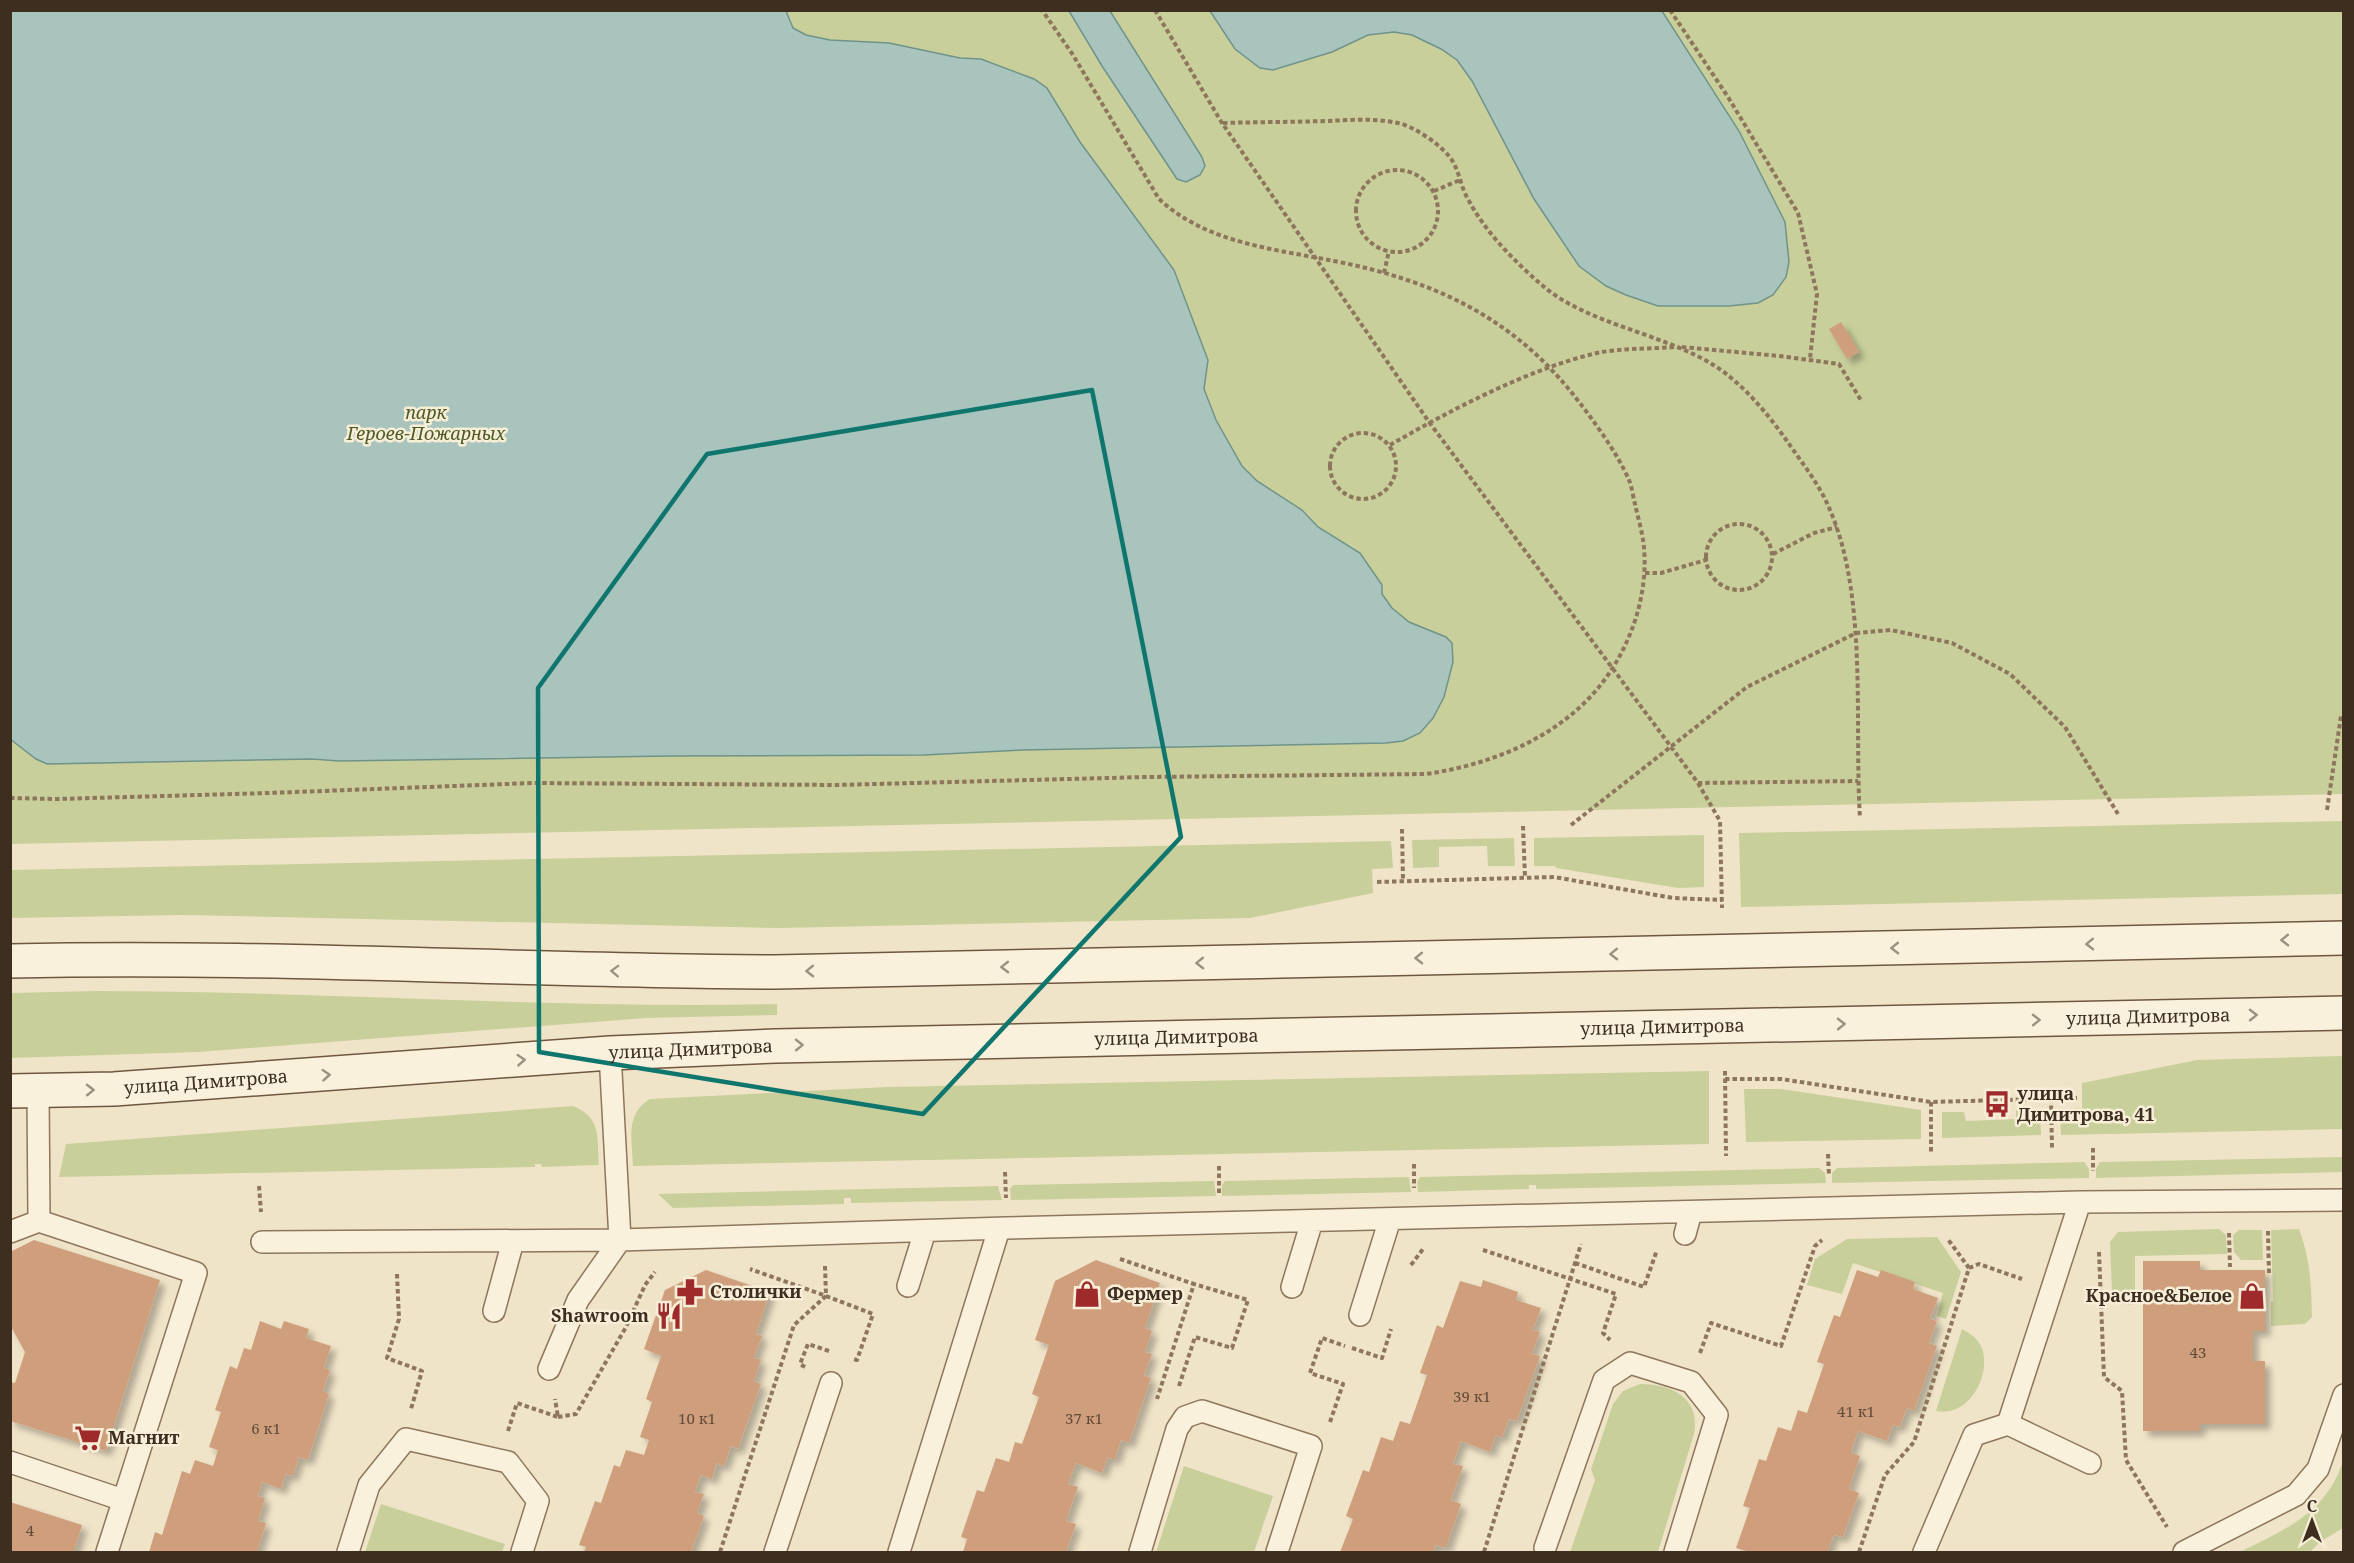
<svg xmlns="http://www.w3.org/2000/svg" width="2354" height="1563" font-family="'Noto Serif',serif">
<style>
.green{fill:#c9cf9b}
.water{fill:#a9c4bc;stroke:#6f938a;stroke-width:1.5}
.building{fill:#cf9f7d;filter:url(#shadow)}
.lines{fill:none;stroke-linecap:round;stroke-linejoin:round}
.lane-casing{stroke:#8d765c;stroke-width:24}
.secondary-casing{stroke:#6f573f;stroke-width:36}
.path{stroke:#8d765c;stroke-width:4;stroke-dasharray:4.5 3;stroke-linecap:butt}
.lane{stroke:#faf1dc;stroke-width:21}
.secondary{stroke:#faf1dc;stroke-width:33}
.oneway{stroke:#9c907e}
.marked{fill:none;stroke:#0f766e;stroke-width:4.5;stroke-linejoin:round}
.labels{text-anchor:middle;stroke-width:5;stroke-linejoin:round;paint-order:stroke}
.number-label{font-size:15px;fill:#624a37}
.park-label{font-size:18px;font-style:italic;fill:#4d5a26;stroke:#f7eed8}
.street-label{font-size:18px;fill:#3d2e20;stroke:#f7eed8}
.poi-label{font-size:18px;font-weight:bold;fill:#3d2e20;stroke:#f7eed8;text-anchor:start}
</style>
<defs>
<filter id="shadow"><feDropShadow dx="5.5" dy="5.5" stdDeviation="3" flood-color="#0004"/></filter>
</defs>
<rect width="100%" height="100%" fill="#f0e4c8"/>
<!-- green -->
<path class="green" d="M 10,11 L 2343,11 L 2343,794 L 11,844 Z
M 2343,821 L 2343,894 L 1741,907 L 1739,833 Z
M 1704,835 L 1704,887 L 1678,888 L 1556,868 L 1555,866 L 1534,866 L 1534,838 Z
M 1514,838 L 1515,866 L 1488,866 L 1487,846 L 1439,847 L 1439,867 L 1413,868 L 1412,840 Z
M 1391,841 L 1393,868 L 1372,869 L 1373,893 L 1250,918 L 779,928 L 183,915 L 11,918 L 11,870 Z
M 96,991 C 323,991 550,1009 777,1004 L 777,1015 L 647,1018 L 198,1052 L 11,1058 L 11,993 Z
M 2343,1056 L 2343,1129 L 2061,1135 L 2060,1109 L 2082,1108 L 2082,1083 L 2197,1060 Z
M 1709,1071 L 1709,1144 L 633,1166 C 632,1141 625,1113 650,1099 L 887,1087 Z
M 1744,1089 L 1781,1089 L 1921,1110 L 1921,1139 L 1746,1142 Z
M 573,1106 C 602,1118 597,1137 599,1165 L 542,1167 L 541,1164 L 535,1164 L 535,1167 L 59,1177 L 66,1144 Z
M 2016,1110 L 2040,1110 L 2041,1135 L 1942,1138 L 1942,1112 L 1964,1112 L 1966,1121 L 2016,1119 Z
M 2343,1157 L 2343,1172 L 2096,1178 L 2096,1169 L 2100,1162 Z
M 2084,1162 L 2089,1169 L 2089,1178 L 1832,1183 L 1832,1173 L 1837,1168 Z
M 1819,1168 L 1825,1173 L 1826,1183 L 1536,1189 L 1536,1185 L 1529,1185 L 1529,1189 L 1418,1192 L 1417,1182 L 1420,1177 Z
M 1409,1177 L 1411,1192 L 1222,1196 L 1222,1185 L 1225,1181 Z
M 1214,1181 L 1216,1196 L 1011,1200 L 1010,1189 L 1013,1185 Z
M 998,1186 L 1002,1200 L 851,1203 L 851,1198 L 844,1198 L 844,1204 L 673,1208 L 658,1194 Z
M 2219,1229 L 2226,1235 L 2227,1254 L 2135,1256 L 2135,1305 L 2119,1304 L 2119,1294 L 2112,1294 L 2110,1242 L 2118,1232 Z
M 2299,1229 C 2311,1262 2311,1283 2312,1317 L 2305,1324 L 2271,1326 L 2271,1302 L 2273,1301 L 2271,1230 Z
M 2239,1230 L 2262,1230 L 2263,1260 L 2241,1260 L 2234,1252 L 2233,1235 Z
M 1937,1237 L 1961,1272 L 1946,1319 L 1937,1316 L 1943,1293 L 1853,1263 L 1842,1294 L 1807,1285 L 1815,1259 L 1847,1239 Z
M 1962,1329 C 1969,1333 1976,1337 1980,1344 C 1994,1370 1971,1418 1936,1411 Z
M 1640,1384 C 1672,1384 1701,1398 1694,1434 L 1658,1552 L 1570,1552 L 1595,1480 L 1591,1469 L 1613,1404 L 1623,1391 Z
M 2343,1461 L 2343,1528 L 2320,1542 L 2310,1552 L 2240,1552 C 2285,1530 2327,1512 2343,1461 Z
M 1184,1466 L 1273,1496 L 1254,1552 L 1156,1552 Z
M 381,1504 L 505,1544 L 502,1552 L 365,1552 Z"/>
<!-- water -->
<path class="water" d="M 10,11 L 786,11 L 793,28 L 806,35 L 830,40 L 889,43 L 960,58 L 981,59 L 1034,79 L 1047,88 L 1080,142 L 1174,270 L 1208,360 L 1204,389 L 1216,420 L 1242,466 L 1257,481 L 1302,510 L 1318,527 L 1360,553 L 1382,585 L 1382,594 L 1392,608 L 1409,622 L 1446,637 L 1452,643 L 1453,662 L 1444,697 L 1433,718 L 1420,733 L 1403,741 L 1386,743 L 1022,750 L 924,755 L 671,756 L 339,761 L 312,759 L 47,764 L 36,759 L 10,739 Z
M 1069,11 L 1110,11 L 1202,157 L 1205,166 L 1200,175 L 1186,182 L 1177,179 L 1102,66 Z
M 1210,11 L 1662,11 L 1739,131 L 1785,222 L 1789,262 L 1786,277 L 1773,295 L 1758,303 L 1729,306 L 1658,306 L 1626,295 L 1606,286 L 1579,266 L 1534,199 L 1472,81 L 1457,60 L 1441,49 L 1412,35 L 1394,32 L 1368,35 L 1332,52 L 1273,70 L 1260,68 L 1235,49 Z"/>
<!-- building -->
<path class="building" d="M 1841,322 L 1859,352 L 1847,359 L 1829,329 Z
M 34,1240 L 160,1280 L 106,1451 L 10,1421 L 10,1382 L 15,1383 L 25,1352 L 10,1325 L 10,1252 Z
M 1096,1260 L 1160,1283 L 1145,1328 L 1152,1331 L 1145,1352 L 1152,1354 L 1144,1375 L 1151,1378 L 1129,1443 L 1121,1440 L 1115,1460 L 1108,1457 L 1102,1473 L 1076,1463 L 1068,1484 L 1078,1487 L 1066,1521 L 1076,1524 L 1066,1552 L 963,1552 L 967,1539 L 961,1537 L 977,1490 L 984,1492 L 996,1458 L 1009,1462 L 1015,1442 L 1022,1444 L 1039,1397 L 1032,1394 L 1049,1345 L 1035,1340 L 1055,1281 Z
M 2143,1261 L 2200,1261 L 2200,1270 L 2265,1270 L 2265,1331 L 2253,1331 L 2253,1361 L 2265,1361 L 2265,1424 L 2200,1424 L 2200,1431 L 2143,1431 Z
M 706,1270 L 770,1292 L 756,1334 L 762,1336 L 754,1358 L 761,1360 L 754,1381 L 761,1384 L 738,1449 L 731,1446 L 724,1466 L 717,1463 L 712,1479 L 701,1475 L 695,1492 L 704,1494 L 697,1513 L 704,1516 L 691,1552 L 584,1552 L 586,1547 L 579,1545 L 595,1501 L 601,1503 L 614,1465 L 620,1467 L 626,1450 L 644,1455 L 649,1440 L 640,1437 L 652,1402 L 646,1399 L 661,1356 L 644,1349 L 665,1290 Z
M 1857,1270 L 1878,1277 L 1881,1270 L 1915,1282 L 1913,1289 L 1938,1298 L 1930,1319 L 1937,1321 L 1929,1343 L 1937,1346 L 1914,1411 L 1907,1408 L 1900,1427 L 1893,1425 L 1887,1441 L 1858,1431 L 1851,1453 L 1860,1456 L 1849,1489 L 1859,1493 L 1843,1537 L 1834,1535 L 1827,1552 L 1750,1552 L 1736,1548 L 1750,1508 L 1743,1506 L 1759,1459 L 1766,1461 L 1778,1427 L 1791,1431 L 1798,1410 L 1807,1413 L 1824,1364 L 1817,1362 L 1826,1337 L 1834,1315 L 1840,1317 Z
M 1483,1280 L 1518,1292 L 1516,1300 L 1541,1308 L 1533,1330 L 1540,1332 L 1532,1354 L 1540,1356 L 1517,1421 L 1509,1419 L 1502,1438 L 1496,1435 L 1490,1452 L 1461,1441 L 1453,1464 L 1463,1466 L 1451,1500 L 1461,1504 L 1446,1548 L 1436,1545 L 1433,1552 L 1340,1552 L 1353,1519 L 1346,1516 L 1363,1470 L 1369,1472 L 1381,1437 L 1393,1441 L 1400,1421 L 1410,1424 L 1427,1375 L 1420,1373 L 1437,1325 L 1443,1328 L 1460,1281 L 1481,1287 Z
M 260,1321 L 281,1329 L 284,1321 L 309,1329 L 306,1338 L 331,1346 L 324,1368 L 330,1370 L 323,1391 L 329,1394 L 308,1460 L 299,1457 L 293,1476 L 286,1474 L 281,1489 L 262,1482 L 258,1496 L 265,1498 L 258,1521 L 266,1523 L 257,1552 L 149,1552 L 155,1532 L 162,1535 L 182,1471 L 190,1474 L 195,1460 L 213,1466 L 218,1450 L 209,1447 L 221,1412 L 215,1410 L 230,1366 L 237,1369 L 244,1348 L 251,1350 Z
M 10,1502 L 82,1525 L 74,1552 L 10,1552 Z"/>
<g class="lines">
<defs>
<path id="lane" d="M 38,1091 L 39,1221 L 196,1273 L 107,1552
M 10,1232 L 39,1221
M 1685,1234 L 1691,1212
M 262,1242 L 620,1240 L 1006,1228 L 1829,1208 L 2080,1202 L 2344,1200
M 908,1286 L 925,1231
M 1292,1287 L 1312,1221
M 494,1311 L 513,1241
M 1360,1315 L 1390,1219
M 549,1369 L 578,1300 L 620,1240 L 610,1053
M 2008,1424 L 2090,1463
M 10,1462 L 123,1500
M 1545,1548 L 1604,1380 L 1630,1363 L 1691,1382 L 1717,1415 L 1675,1552
M 348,1552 L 369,1485 L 406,1439 L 508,1462 L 538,1501 L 522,1552
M 775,1552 L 831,1383
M 899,1552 L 999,1229
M 1140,1552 L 1177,1429 L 1185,1417 L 1202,1411 L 1311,1446 L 1277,1552
M 1924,1552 L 1974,1435 L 2008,1424 L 2080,1202
M 2184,1552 L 2296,1495 L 2318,1469 L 2344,1395"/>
<g id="secondary">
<path d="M 10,961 C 266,955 520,971 775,972 L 2344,938"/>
<path id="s1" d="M 10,1091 L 114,1089 L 610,1053 L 776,1046 L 2344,1013"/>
</g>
</defs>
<!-- lane casing -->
<use href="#lane" class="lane-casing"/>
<!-- secondary casing -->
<use href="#secondary" class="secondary-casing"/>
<!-- path -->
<path class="path" d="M 1155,10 L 1222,123 L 1429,422 L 1698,783 L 1858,781
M 1670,10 L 1728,97 L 1798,213 L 1817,294 L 1810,359
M 1223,123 C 1258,122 1292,122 1327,121 C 1350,120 1375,118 1398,123 C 1413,126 1438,143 1448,155 C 1459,167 1460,186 1468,199 C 1485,232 1515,262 1543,286 C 1589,325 1663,333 1715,366 C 1743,384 1768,414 1787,441 C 1802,463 1820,485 1830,510 C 1868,598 1854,723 1860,818
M1356 211a41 41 0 1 1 82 0a41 41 0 1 1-82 0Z
M 1434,191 L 1460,180
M 1384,273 L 1389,251
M 1682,347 L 1779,356 L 1839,364 L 1862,402
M1330 466a33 33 0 1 1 66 0a33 33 0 1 1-66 0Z
M 1390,445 C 1451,410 1528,369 1597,353 C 1621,348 1650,349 1675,347
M1706 557a33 33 0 1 1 66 0a33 33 0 1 1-66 0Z
M 1773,554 L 1814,533 L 1837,527
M 1645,573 L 1661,573 L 1706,560
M 1698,783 L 1720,821 L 1722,908
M 10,798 L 57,799 L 269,793 L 533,783 L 837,785 L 1146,777 L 1426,774 C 1496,764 1567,734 1608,675 C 1633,639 1648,592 1644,548 C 1643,534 1638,518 1635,504 C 1633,497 1632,487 1629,480 C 1617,452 1591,417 1572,393 C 1509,315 1431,280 1334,261 C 1274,249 1206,243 1159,199 L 1073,55 L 1042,10
M 2327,810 L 2341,716
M 1571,825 L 1747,687 L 1856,633 L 1891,630 L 1952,643 L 2010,674 L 2065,727 L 2118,814
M 1523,826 L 1525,877
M 1402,829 L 1403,881
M 1377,882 L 1554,877 L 1673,898 L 1722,900
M 1725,1071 L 1726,1156
M 1725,1079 L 1781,1079 L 1931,1102 L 2077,1098
M 2051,1098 L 2052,1148
M 1931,1102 L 1931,1152
M 2093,1148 L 2093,1171
M 1828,1154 L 1829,1176
M 1414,1164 L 1414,1188
M 1219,1166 L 1219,1193
M 1005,1172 L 1006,1198
M 259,1186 L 261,1212
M 2268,1231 L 2269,1275
M 2229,1233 L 2230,1267
M 1483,1250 L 1616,1294 L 1603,1333 L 1610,1340
M 2099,1252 L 2104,1377 L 2122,1391 L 2126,1460 L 2167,1527
M 1120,1259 L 1194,1284 L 1157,1399
M 1575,1263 L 1644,1287 L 1657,1250
M 1411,1265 L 1423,1249
M 825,1266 L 826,1296 L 873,1314 L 857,1360 L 853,1359
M 1969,1268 L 1979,1264 L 2022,1279
M 397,1274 L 399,1319 L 387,1358 L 422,1371 L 411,1409
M 1352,1348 L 1382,1358 L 1391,1329
M 1700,1353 L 1711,1323 L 1781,1346 L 1815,1246 L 1822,1240
M 805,1367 L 800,1364 L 808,1344 L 829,1351
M 1179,1386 L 1195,1337 L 1232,1348 L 1248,1300 L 1194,1284
M 558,1417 L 576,1414 L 626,1327 L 645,1285 L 655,1272
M 1330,1422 L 1343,1384 L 1310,1373 L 1322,1338 L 1345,1346
M 508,1431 L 517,1403 L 558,1417 L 555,1399
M 720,1552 L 794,1325 L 826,1296 L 750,1269
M 1484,1552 L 1581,1244
M 1859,1552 L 1885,1475 L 1914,1442 L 1969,1268 L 1947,1238"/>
<!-- lane -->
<use href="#lane" class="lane"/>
<!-- secondary -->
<use href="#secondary" class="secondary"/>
</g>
<!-- one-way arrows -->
<defs><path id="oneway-chevron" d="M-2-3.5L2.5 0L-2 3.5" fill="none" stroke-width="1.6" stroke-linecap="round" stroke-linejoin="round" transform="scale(1.5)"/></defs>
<g class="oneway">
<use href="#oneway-chevron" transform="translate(2285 940) rotate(179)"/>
<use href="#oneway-chevron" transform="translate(2090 944) rotate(179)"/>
<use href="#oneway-chevron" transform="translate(1895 948) rotate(179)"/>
<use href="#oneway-chevron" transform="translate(1614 954) rotate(179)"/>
<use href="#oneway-chevron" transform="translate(1419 958) rotate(179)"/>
<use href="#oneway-chevron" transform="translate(1200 963) rotate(179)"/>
<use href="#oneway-chevron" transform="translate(1005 967) rotate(179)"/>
<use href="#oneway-chevron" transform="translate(615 971) rotate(-178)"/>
<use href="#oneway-chevron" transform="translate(810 971) rotate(179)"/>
<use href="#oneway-chevron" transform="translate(2253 1015) rotate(-1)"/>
<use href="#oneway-chevron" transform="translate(2036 1020) rotate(-1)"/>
<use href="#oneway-chevron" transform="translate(1841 1024) rotate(-1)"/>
<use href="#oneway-chevron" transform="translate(799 1045) rotate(-1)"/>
<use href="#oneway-chevron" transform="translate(521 1060) rotate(-4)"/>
<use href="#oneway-chevron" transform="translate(326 1075) rotate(-4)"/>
<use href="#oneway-chevron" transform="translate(90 1090) rotate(-1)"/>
</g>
<!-- marked area -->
<path class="marked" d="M 1092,390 L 1181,837 L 923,1114 L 539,1052 L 538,688 L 707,454 Z"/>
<!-- icons -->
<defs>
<symbol id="bus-bare" viewBox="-9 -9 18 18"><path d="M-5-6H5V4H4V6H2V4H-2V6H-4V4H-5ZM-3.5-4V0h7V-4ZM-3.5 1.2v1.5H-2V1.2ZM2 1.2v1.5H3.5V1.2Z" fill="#9e2a2b" stroke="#f7eed8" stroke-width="2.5" paint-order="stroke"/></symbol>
<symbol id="pharmacy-bare" viewBox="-9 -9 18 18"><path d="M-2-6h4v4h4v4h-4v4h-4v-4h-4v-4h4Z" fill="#9e2a2b" stroke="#f7eed8" stroke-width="2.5" paint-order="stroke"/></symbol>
<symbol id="shop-bare" viewBox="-9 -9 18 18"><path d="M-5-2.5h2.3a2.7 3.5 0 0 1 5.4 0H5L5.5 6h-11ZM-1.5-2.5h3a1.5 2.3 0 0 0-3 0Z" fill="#9e2a2b" stroke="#f7eed8" stroke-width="2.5" paint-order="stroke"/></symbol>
<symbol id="restaurant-bare" viewBox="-9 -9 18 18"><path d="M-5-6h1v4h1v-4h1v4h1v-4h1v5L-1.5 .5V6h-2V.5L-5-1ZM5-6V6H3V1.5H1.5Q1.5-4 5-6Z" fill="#9e2a2b" stroke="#f7eed8" stroke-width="2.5" paint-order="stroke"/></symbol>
<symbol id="supermarket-bare" viewBox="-9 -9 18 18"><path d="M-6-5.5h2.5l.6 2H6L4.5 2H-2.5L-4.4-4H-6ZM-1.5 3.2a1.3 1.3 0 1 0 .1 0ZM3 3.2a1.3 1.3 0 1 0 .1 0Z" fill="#9e2a2b" stroke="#f7eed8" stroke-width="2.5" paint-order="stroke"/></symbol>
</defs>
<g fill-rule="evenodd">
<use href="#bus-bare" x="1978" y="1085" width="38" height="38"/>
<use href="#pharmacy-bare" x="671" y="1273" width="38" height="38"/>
<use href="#shop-bare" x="1068" y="1275" width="38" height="38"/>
<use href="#shop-bare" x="2233" y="1277" width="38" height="38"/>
<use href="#restaurant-bare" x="650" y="1297" width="38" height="38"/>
<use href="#supermarket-bare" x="69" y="1419" width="38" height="38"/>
</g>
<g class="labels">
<!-- number labels -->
<g class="number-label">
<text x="2198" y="1358">43</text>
<text x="1472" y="1402">39 к1</text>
<text x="1856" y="1417">41 к1</text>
<text x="697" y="1424">10 к1</text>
<text x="1084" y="1424">37 к1</text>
<text x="266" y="1434">6 к1</text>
<text x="30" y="1536">4</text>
</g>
<!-- park labels -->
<g class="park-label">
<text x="426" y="419">парк<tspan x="426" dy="21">Героев-Пожарных</tspan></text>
</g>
<!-- street labels -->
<g class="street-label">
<text dy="6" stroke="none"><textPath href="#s1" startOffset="2140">улица Димитрова</textPath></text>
<text dy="6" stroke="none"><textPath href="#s1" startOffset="1654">улица Димитрова</textPath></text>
<text dy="6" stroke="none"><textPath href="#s1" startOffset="1168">улица Димитрова</textPath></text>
<text dy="6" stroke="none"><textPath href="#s1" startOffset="682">улица Димитрова</textPath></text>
<text dy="6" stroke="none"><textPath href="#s1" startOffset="196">улица Димитрова</textPath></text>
</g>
<!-- poi labels -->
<g class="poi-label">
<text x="2017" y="1100">улица<tspan x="2017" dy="21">Димитрова, 41</tspan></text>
<text x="710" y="1298">Столички</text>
<text x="1107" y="1300">Фермер</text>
<text x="2232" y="1302" text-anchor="end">Красное&amp;Белое</text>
<text x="649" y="1322" text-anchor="end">Shawroom</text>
<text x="108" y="1444">Магнит</text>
</g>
</g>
<!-- border -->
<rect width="2354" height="1563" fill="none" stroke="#3d2e20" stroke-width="24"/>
<!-- north arrow -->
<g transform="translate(2312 1521)" stroke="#f7eed8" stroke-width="4.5" paint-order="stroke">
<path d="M0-4.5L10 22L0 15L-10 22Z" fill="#3d2e20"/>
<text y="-9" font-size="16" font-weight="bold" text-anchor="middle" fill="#3d2e20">С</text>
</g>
</svg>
